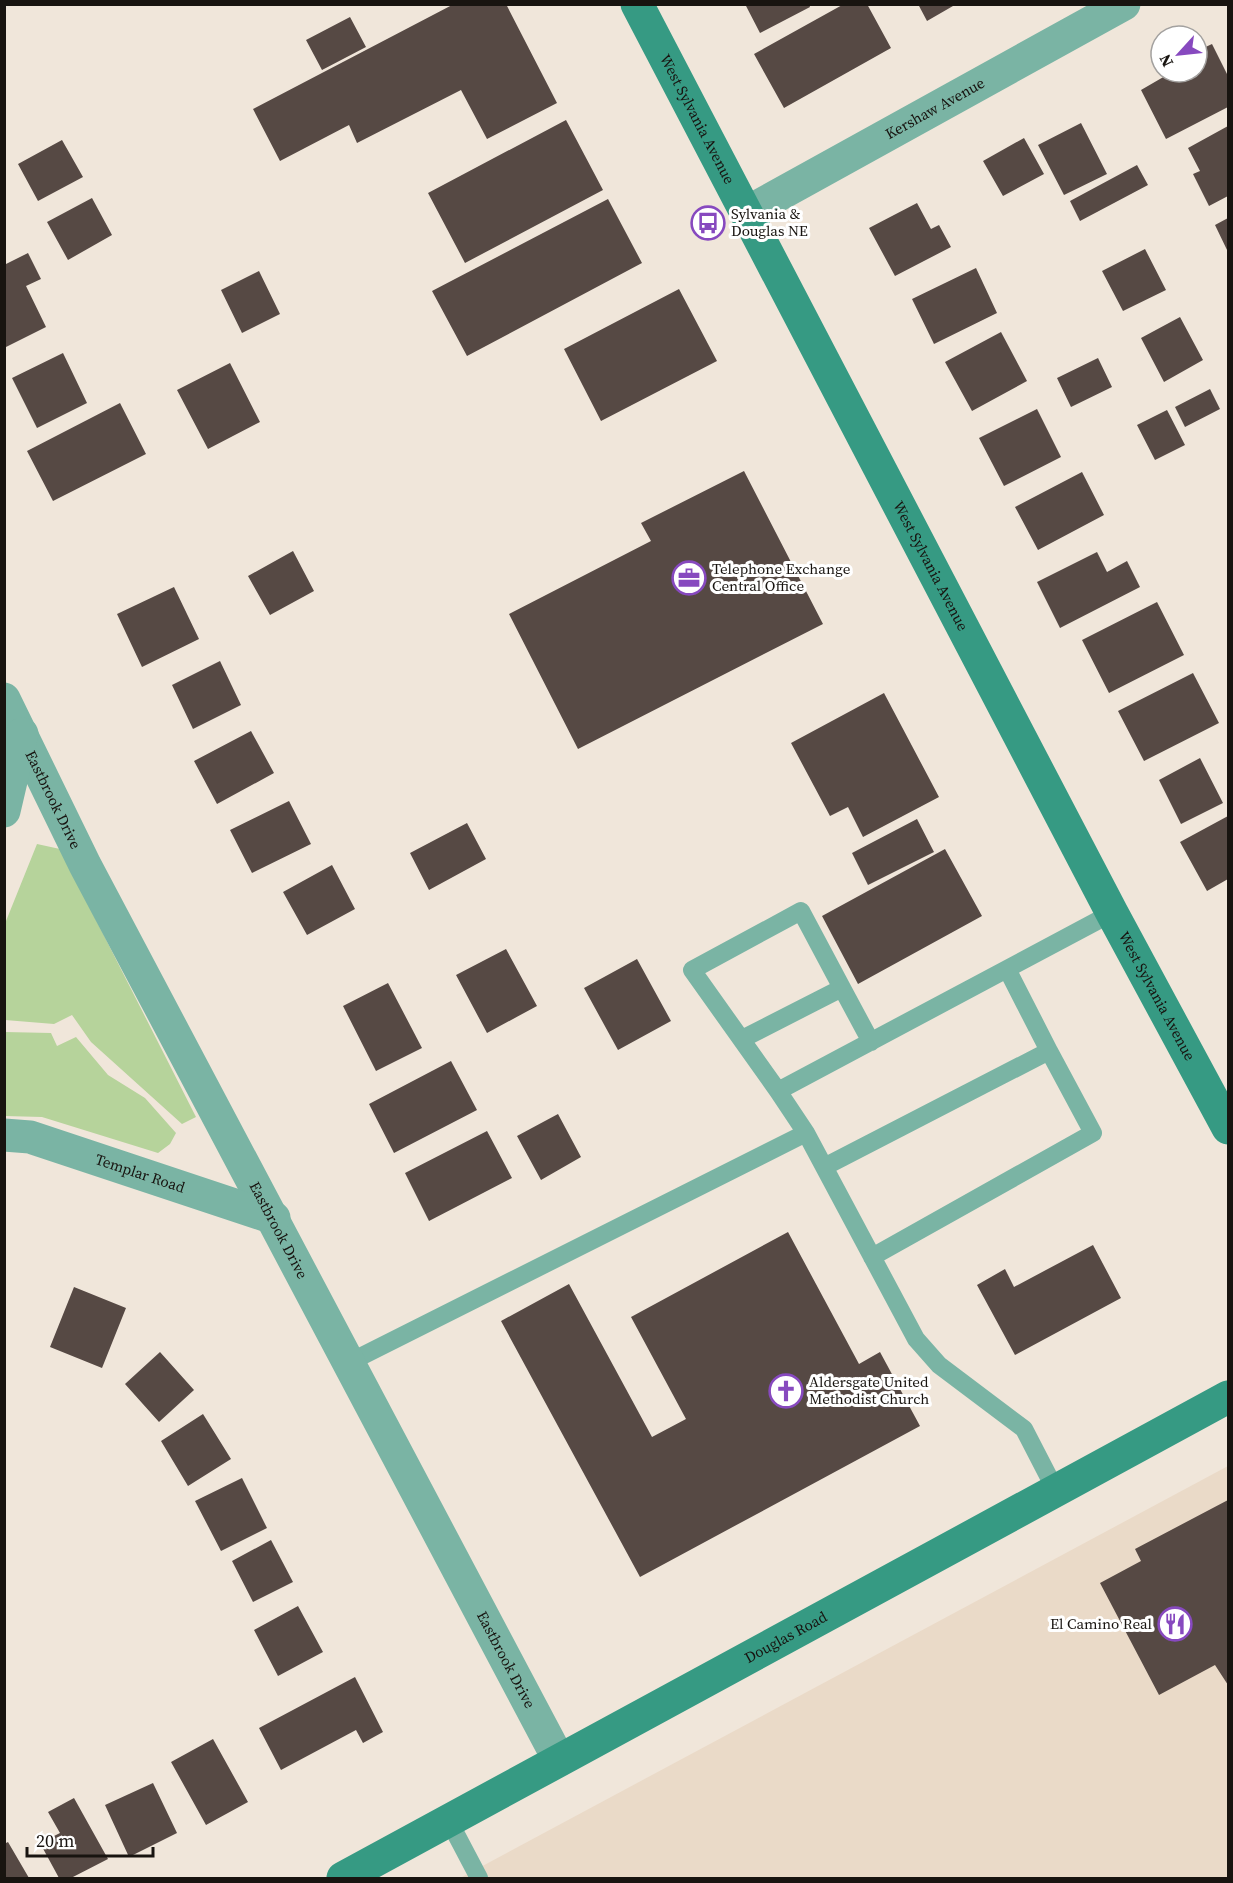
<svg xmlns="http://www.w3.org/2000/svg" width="1233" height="1883" font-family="'Source Serif 4',serif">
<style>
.built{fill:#eadac8}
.green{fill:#b6d39b}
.building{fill:#564944}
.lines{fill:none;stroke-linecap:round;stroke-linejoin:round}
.lane{stroke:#7ab4a4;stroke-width:18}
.street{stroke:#7ab4a4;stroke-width:33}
.secondary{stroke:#369a83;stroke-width:33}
.labels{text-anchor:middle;stroke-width:6;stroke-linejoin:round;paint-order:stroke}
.street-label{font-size:15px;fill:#181410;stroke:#fff}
.poi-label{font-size:15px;fill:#181410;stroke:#fff;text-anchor:start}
</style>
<rect width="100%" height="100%" fill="#f0e6da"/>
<!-- built -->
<path class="built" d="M 1228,1466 L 1228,1878 L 460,1878 Z"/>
<!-- green -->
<path class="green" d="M 37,844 L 60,849 L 196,1117 L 182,1124 L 91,1042 L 72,1015 L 54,1024 L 5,1020 L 4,926 Z
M 5,1032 L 51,1033 L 57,1046 L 76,1037 L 108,1075 L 145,1098 L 176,1133 L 170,1144 L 158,1153 L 42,1117 L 5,1116 Z"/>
<!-- building -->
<path class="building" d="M 454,4 L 506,4 L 557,103 L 487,139 L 461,90 L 357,143 L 349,125 L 280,161 L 253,109 Z
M 745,4 L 809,4 L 810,7 L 760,33 Z
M 844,4 L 867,4 L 891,48 L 784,108 L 754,54 Z
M 918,4 L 952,4 L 953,6 L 927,21 Z
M 350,17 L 366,47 L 322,70 L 306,40 Z
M 1212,44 L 1228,76 L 1228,107 L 1166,139 L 1141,90 L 1172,72 L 1197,72 L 1197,51 Z
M 566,120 L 603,190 L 465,263 L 428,193 Z
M 1081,123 L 1107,174 L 1064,195 L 1038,145 Z
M 1228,126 L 1228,196 L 1209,206 L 1193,174 L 1200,171 L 1188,148 Z
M 1024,138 L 1044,174 L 1003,196 L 983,161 Z
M 62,140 L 83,177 L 38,201 L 18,164 Z
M 1137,165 L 1148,185 L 1080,221 L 1070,201 Z
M 92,198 L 112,235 L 68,260 L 47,222 Z
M 608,199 L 642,263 L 467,356 L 432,291 Z
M 917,203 L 931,229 L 939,225 L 951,247 L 895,276 L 869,228 Z
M 1228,218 L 1228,252 L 1215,225 Z
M 1145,249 L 1166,290 L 1123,311 L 1102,271 Z
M 28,253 L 41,279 L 26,286 L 46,327 L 6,347 L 4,265 Z
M 976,268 L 997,313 L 934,344 L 912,299 Z
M 259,271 L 280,314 L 242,333 L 221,290 Z
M 679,289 L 717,361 L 601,421 L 564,349 Z
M 1180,317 L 1203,360 L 1164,382 L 1141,338 Z
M 1001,332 L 1027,381 L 972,411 L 945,362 Z
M 63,353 L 87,403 L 37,428 L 12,378 Z
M 1098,358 L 1112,387 L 1071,407 L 1057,378 Z
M 230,363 L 260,422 L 208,449 L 177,390 Z
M 1210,389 L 1220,409 L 1185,427 L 1175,407 Z
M 120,403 L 146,454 L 53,501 L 27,451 Z
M 1037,409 L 1061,457 L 1004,486 L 979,438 Z
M 1167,410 L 1185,445 L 1155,460 L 1137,425 Z
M 744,471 L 823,624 L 578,749 L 509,614 L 651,541 L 641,523 Z
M 1082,472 L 1104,515 L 1038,550 L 1015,507 Z
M 293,551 L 314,591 L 270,615 L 248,576 Z
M 1097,552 L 1107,572 L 1127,561 L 1140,587 L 1060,628 L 1037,582 Z
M 174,587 L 199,639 L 142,667 L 117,614 Z
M 1157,602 L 1184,655 L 1109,693 L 1082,640 Z
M 220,661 L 241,705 L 193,729 L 172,685 Z
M 1193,673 L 1219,723 L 1144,761 L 1118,711 Z
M 884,693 L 939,797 L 863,837 L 848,807 L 830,816 L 791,743 Z
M 251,731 L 274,773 L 217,804 L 194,761 Z
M 1200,758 L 1223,803 L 1181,824 L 1159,780 Z
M 289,801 L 311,844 L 252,873 L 230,830 Z
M 1228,816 L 1228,879 L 1207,891 L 1180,842 Z
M 917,819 L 934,852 L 868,885 L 852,853 Z
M 467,823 L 486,859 L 429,890 L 410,853 Z
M 945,849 L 982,916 L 858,984 L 822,916 Z
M 332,865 L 355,909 L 307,935 L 283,892 Z
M 506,949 L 537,1006 L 487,1033 L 456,975 Z
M 637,959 L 671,1021 L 618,1050 L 584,988 Z
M 388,983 L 422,1048 L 376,1071 L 343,1006 Z
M 451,1061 L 477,1110 L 394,1153 L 369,1104 Z
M 558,1114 L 581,1157 L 541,1180 L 517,1136 Z
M 487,1131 L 512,1178 L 429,1221 L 405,1173 Z
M 788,1232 L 859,1364 L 880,1352 L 920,1426 L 640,1577 L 501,1321 L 569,1284 L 652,1437 L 686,1419 L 631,1317 Z
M 1093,1245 L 1121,1298 L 1015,1355 L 977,1285 L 1005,1269 L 1014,1287 Z
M 74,1287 L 126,1308 L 102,1368 L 50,1347 Z
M 160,1352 L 194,1390 L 159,1422 L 125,1384 Z
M 203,1414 L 231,1459 L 188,1486 L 161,1441 Z
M 242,1478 L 267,1528 L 221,1551 L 195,1501 Z
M 1228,1500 L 1228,1685 L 1215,1665 L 1159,1695 L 1100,1583 L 1141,1561 L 1135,1549 Z
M 271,1540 L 293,1582 L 253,1602 L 232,1561 Z
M 298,1606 L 323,1652 L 278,1676 L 254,1630 Z
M 355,1677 L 383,1732 L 363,1743 L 356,1730 L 281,1770 L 259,1728 Z
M 213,1739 L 248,1802 L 206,1825 L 171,1762 Z
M 153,1783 L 177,1833 L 129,1857 L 105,1805 Z
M 74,1798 L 108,1859 L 71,1878 L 59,1878 L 40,1843 L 60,1833 L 48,1812 Z
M 8,1842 L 29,1878 L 4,1878 L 4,1844 Z"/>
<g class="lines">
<!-- lane -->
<path class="lane" d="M 842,988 L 871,1042
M 742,1039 L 842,988 L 801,911 L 692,970 L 778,1091
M 824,1167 L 1049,1051 L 1007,969
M 872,1257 L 1093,1133 L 1049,1051
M 350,1362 L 806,1133
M 1056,1491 L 1024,1429 L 939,1365 L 916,1339 L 806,1133 L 778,1091 L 1112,913
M 449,1821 L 479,1878"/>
<!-- street -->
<g class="street">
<path id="s1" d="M 746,213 L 1124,4"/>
<path id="s2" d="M 4,699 L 85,865 L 559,1760"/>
<path d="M 4,811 L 22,734"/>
<path id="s3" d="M 4,1135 L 30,1137 L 274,1218"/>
</g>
<!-- secondary -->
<g class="secondary">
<path id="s4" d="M 637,4 L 1112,913 L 1228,1128"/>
<path id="s5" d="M 343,1878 L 1228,1397"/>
</g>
</g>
<!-- icons -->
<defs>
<symbol id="bus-ring" viewBox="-11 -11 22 22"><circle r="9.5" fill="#fff" stroke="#8749bf" stroke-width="1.5"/><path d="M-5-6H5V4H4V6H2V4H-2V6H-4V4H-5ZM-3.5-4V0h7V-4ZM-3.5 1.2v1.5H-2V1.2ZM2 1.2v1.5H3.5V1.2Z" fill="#8749bf"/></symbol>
<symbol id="office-ring" viewBox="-11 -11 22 22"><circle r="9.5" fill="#fff" stroke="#8749bf" stroke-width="1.5"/><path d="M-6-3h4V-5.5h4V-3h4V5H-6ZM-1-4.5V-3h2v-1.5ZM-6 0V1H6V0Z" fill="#8749bf"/></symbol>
<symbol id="church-ring" viewBox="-11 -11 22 22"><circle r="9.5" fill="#fff" stroke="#8749bf" stroke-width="1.5"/><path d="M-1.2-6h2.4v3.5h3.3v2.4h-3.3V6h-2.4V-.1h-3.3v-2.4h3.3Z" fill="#8749bf"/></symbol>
<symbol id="restaurant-ring" viewBox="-11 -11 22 22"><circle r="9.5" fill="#fff" stroke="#8749bf" stroke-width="1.5"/><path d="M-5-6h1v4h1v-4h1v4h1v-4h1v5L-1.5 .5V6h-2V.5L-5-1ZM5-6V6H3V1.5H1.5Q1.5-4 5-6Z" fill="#8749bf"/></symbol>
</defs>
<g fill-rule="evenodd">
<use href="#bus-ring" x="689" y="204" width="38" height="38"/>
<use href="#office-ring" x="670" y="559" width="38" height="38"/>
<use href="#church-ring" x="767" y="1372" width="38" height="38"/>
<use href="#restaurant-ring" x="1156" y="1605" width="38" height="38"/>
</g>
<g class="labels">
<!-- street labels -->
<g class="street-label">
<text dy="5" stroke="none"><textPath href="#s1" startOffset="216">Kershaw Avenue</textPath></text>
<text dy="5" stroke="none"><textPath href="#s4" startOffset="130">West Sylvania Avenue</textPath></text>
<text dy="5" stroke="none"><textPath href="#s4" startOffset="634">West Sylvania Avenue</textPath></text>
<text dy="5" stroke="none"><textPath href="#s2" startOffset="112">Eastbrook Drive</textPath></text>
<text dy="5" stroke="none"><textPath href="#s4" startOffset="1120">West Sylvania Avenue</textPath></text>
<text dy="5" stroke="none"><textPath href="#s3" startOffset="142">Templar Road</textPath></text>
<text dy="5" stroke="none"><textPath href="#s2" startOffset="598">Eastbrook Drive</textPath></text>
<text dy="5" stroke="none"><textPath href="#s5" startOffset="504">Douglas Road</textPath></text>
<text dy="5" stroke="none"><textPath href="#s2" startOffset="1084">Eastbrook Drive</textPath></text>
</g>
<!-- poi labels -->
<g class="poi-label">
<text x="731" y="219">Sylvania &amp;<tspan x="731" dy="17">Douglas NE</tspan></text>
<text x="712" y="574">Telephone Exchange<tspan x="712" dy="17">Central Office</tspan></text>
<text x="809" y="1387">Aldersgate United<tspan x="809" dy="17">Methodist Church</tspan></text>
<text x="1152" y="1629" text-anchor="end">El Camino Real</text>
</g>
</g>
<!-- border -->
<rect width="1233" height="1883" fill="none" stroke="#181410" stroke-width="12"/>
<!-- north arrow -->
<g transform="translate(1179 54) rotate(243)"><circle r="28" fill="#ffffff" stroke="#a3a19f" stroke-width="1.5"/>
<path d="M0-4.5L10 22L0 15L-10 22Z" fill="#8749bf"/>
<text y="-9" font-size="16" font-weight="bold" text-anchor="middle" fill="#181410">N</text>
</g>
<!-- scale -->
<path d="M27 1847v9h126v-9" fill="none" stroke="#181410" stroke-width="3"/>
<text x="36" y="1847" font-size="18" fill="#181410" stroke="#ffffff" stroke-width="4.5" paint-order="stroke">20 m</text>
</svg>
